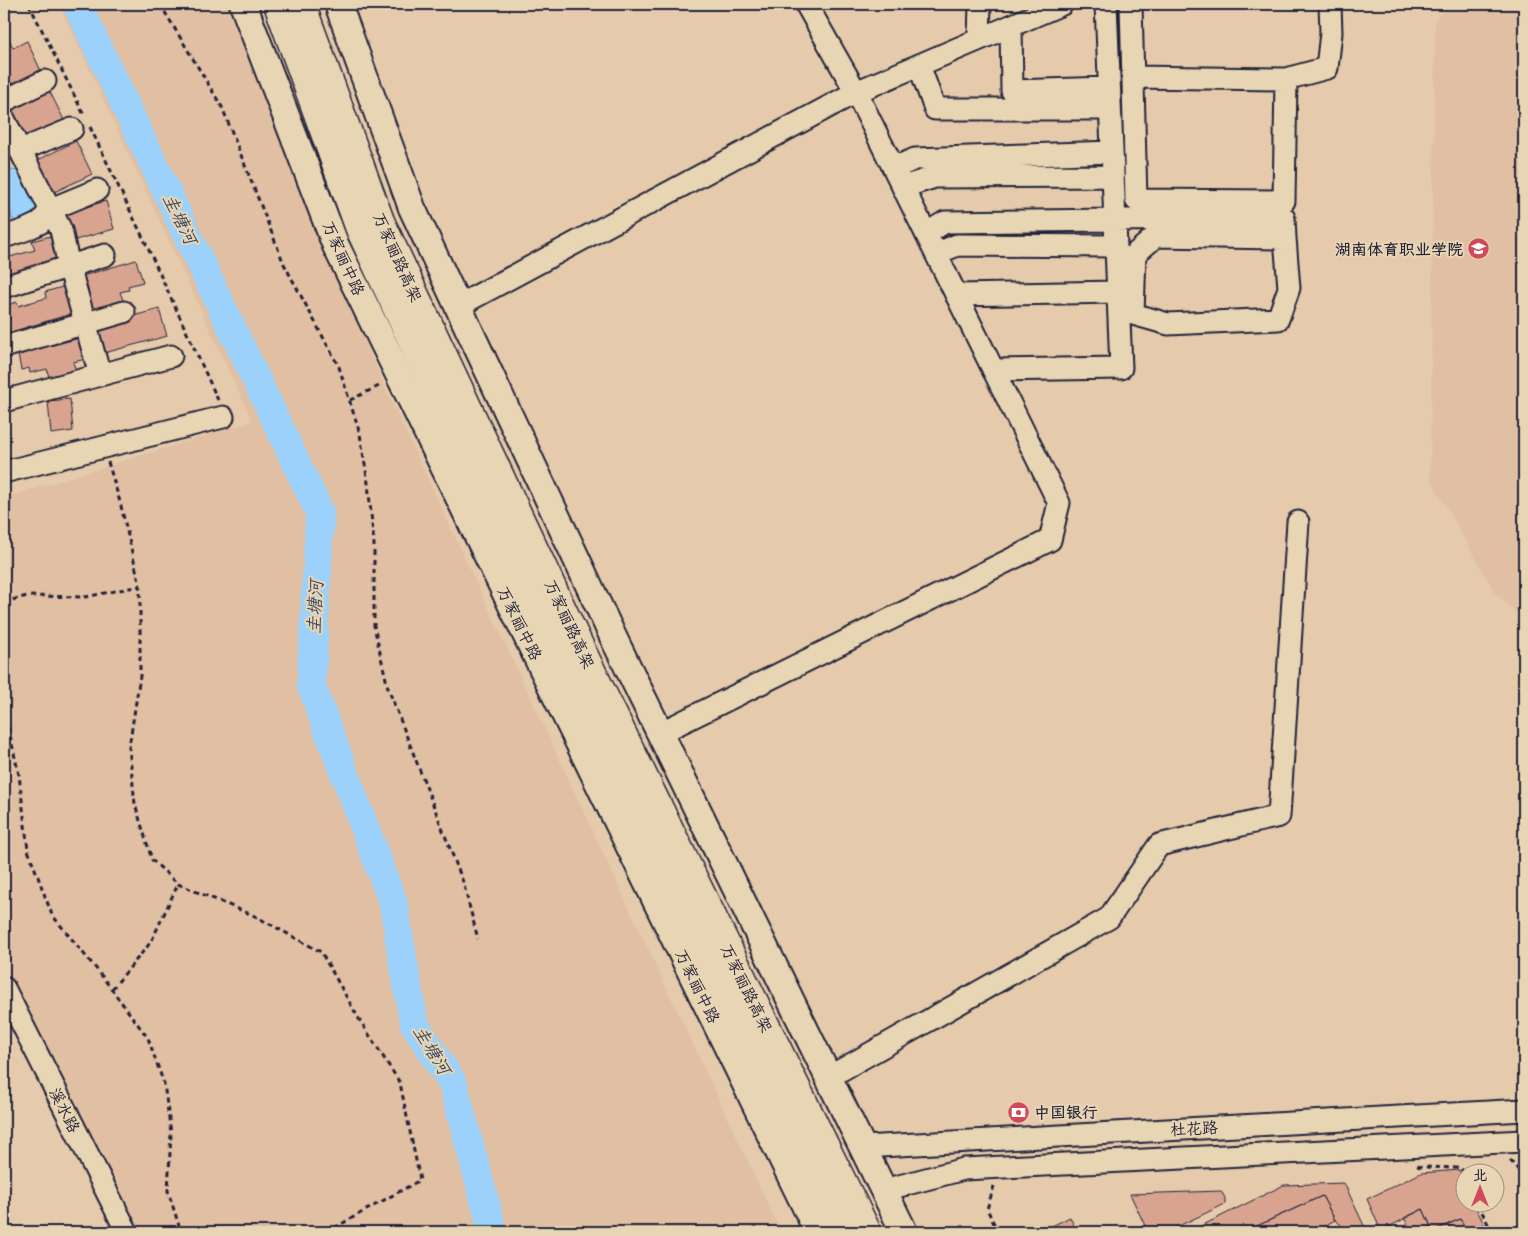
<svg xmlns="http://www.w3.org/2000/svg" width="1528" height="1236" font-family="'Comic Neue','LXGW WenKai TC',sans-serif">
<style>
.built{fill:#e1bfa3}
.water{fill:#9bd1fa;stroke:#6b8bae}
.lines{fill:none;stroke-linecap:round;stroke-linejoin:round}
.river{stroke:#9bd1fa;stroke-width:29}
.building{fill:#d9a48f;stroke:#22223b}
.minor-casing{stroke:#22223b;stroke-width:25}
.major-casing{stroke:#22223b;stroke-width:30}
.highway-casing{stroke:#22223b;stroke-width:31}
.path{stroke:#22223b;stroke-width:3;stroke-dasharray:5 4;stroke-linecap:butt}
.minor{stroke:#e8d5b3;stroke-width:21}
.major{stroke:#e8d5b3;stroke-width:26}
.highway{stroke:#e8d5b3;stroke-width:28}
.labels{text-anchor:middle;stroke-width:4;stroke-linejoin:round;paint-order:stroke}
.poi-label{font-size:16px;font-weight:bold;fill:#22223b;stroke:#e8d5b3;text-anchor:end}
.street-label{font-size:16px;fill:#22223b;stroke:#e8d5b3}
.water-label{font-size:18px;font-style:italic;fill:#3a4561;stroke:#e8d5b3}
</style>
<rect width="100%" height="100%" fill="#e5cbac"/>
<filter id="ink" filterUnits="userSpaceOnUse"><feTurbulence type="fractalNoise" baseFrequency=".02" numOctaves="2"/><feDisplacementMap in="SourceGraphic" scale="10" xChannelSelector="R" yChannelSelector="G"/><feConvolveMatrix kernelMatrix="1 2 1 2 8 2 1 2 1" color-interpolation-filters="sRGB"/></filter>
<g filter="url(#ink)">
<!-- built -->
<path class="built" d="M 59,4 L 226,4 L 381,379 L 781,1232 L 118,1232 L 4,990 L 4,498 L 252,421 Z
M 1449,4 L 1524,4 L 1524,619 L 1495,593 L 1430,478 L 1435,20 Z"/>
<!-- water -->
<path class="water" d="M 9,170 L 21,171 L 37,203 L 36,213 L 19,222 L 12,219 L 10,209 L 4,204 L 4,172 Z"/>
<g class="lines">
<!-- river -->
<path class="river" d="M 77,4 L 320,513 L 311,685 L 393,902 L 414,1023 L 453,1084 L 493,1232"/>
</g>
<!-- building -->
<path class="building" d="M 4,28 L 13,48 L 27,41 L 41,71 L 4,88 Z
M 49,90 L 64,120 L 21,140 L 6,110 Z
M 4,130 L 13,148 L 4,153 Z
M 76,141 L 92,174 L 50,194 L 34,162 Z
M 106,201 L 114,229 L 72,241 L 64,213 Z
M 54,235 L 62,263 L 4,280 L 4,251 L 6,258 L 35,250 L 32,241 Z
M 136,260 L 143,282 L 128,286 L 129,290 L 120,292 L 124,303 L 87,314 L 76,278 Z
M 66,286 L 74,313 L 4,334 L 4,306 L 17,302 L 18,306 L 46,298 L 45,292 Z
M 159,309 L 167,336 L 104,353 L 96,326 Z
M 80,338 L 86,359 L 73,362 L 76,371 L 50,382 L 47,369 L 30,373 L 29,368 L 21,370 L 18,354 Z
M 70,399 L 73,431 L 51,434 L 48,401 Z
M 1459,1170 L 1466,1184 L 1466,1204 L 1474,1204 L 1488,1232 L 1468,1232 L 1460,1219 L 1433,1231 L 1423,1209 L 1381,1231 L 1367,1199 L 1421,1173 Z
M 1344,1183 L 1367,1232 L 1344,1232 L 1340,1224 L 1335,1220 L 1322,1196 L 1244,1232 L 1189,1232 L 1284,1185 Z
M 1221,1191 L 1225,1198 L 1225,1204 L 1166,1232 L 1148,1232 L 1130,1194 Z
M 1322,1196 L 1335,1220 L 1315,1231 L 1316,1232 L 1244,1232 Z
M 1423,1209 L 1433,1231 L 1460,1219 L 1468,1232 L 1412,1232 L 1404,1218 Z
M 1070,1217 L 1077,1232 L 1040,1232 Z"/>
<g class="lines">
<defs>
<path id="minor" d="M 1131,4 L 1136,200 L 1284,201 L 1286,79 L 1133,77
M 1011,26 L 1012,91 L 1109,88
M 979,39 L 980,4
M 919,65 L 935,109 L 1110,109
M 1286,79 L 1327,68 L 1331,33 L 1330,4
M 4,101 L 45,81
M 4,119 L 61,230 L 69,266 L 100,375 L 4,401
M 21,150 L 72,129
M 894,168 L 915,159 L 1112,152
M 903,187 L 935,177 L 1113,176
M 926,234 L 945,222 L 1284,218 L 1285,238 L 1156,236 L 1135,254 L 1133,314 L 1168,324 L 1278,319 L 1289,288 L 1285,238
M 4,237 L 25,230 L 40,223 L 51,209 L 97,190
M 936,254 L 957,245 L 1116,246
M 4,287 L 105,255
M 956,295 L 1118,292
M 458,306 L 856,92 L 806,4
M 4,347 L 124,312
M 993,370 L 1121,368 L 1106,4
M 100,375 L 171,356
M 4,472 L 223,417
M 660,733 L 1050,540 L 1059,503 L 856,92 L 1062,4
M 4,988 L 127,1232
M 829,1077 L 1109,918 L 1159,845 L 1279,816 L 1298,522
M 863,1147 L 1524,1110
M 884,1190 L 964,1169 L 1524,1141"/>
<path id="major" d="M 243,4 L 336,246 L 818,1232
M 338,4 L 412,208 L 615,641 L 904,1232"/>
<path id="highway" d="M 278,4 L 360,229 L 564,665 L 842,1232
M 301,4 L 380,221 L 584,656 L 867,1232"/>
</defs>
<!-- minor casing -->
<use href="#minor" class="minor-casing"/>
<!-- major casing -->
<use href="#major" class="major-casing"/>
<!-- highway casing -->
<use href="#highway" class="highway-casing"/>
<!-- path -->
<path class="path" d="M 29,4 L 84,115
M 160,4 L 222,107 L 284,264 L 339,367 L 360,434 L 368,483 L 374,544 L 374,626 L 388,688 L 463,882 L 478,939
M 90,127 L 147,246 L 218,400
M 350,400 L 381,385
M 108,462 L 120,502 L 140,586 L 140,676 L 129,747 L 135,804 L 152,860 L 178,884 L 255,916 L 321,952 L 359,1019 L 400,1083 L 420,1180 L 327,1232
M 4,602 L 27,596 L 85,597 L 140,586
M 4,709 L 19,775 L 28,850 L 52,915 L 98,971 L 148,1038 L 164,1084 L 171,1133 L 168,1191 L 181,1232
M 112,989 L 151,942 L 178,884
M 1510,1160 L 1520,1172 L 1524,1196
M 1417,1166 L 1421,1167 L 1461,1168 L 1466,1177
M 994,1186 L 987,1209 L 998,1232
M 1478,1204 L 1492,1232"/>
<!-- minor -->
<use href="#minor" class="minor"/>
<!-- major -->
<use href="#major" class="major"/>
<!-- highway -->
<use href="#highway" class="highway"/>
</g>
</g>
<!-- icons -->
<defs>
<symbol id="school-disc" viewBox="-11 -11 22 22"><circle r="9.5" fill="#d1495b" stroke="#e8d5b3"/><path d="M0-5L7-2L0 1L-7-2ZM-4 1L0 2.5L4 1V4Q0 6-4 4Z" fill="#fff"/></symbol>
<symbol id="bank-disc" viewBox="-11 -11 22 22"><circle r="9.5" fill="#d1495b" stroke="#e8d5b3"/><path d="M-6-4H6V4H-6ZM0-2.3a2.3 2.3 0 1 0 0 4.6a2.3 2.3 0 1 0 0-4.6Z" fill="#fff"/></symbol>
</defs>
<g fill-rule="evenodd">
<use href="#school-disc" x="1466" y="236" width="25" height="25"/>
<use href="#bank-disc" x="1006" y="1100" width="25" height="25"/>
</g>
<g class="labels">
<!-- poi labels -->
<g class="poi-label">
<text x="1463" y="255">湖南体育职业学院</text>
<text x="1034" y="1118" text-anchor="start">中国银行</text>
</g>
<!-- street labels -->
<g class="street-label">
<text transform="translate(398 257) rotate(66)" y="6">万家丽路高架</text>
<text transform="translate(344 258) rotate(66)" y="6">万家丽中路</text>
<text transform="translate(520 623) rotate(64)" y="6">万家丽中路</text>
<text transform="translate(570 624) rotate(65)" y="6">万家丽路高架</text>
<text transform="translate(698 986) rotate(64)" y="6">万家丽中路</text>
<text transform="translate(747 988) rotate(64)" y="6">万家丽路高架</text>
<text transform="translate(65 1110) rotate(63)" y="6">溪水路</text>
<text transform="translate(1194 1128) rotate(-3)" y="6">杜花路</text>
</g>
<!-- water labels -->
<g class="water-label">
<text transform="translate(180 219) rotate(64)" y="6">圭塘河</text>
<text transform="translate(315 607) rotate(-87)" y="6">圭塘河</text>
<text transform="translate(432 1050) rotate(59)" y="6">圭塘河</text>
</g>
</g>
<!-- margin -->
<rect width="1528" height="1236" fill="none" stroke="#e8d5b3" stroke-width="20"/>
<rect x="10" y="10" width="1508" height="1216" fill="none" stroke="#22223b" stroke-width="2" filter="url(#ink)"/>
<!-- north arrow -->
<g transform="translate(1480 1188)"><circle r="24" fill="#e8d5b3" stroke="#998d83"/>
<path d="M0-4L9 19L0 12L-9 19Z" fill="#d1495b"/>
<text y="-8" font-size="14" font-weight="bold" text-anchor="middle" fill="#22223b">北</text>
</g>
</svg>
